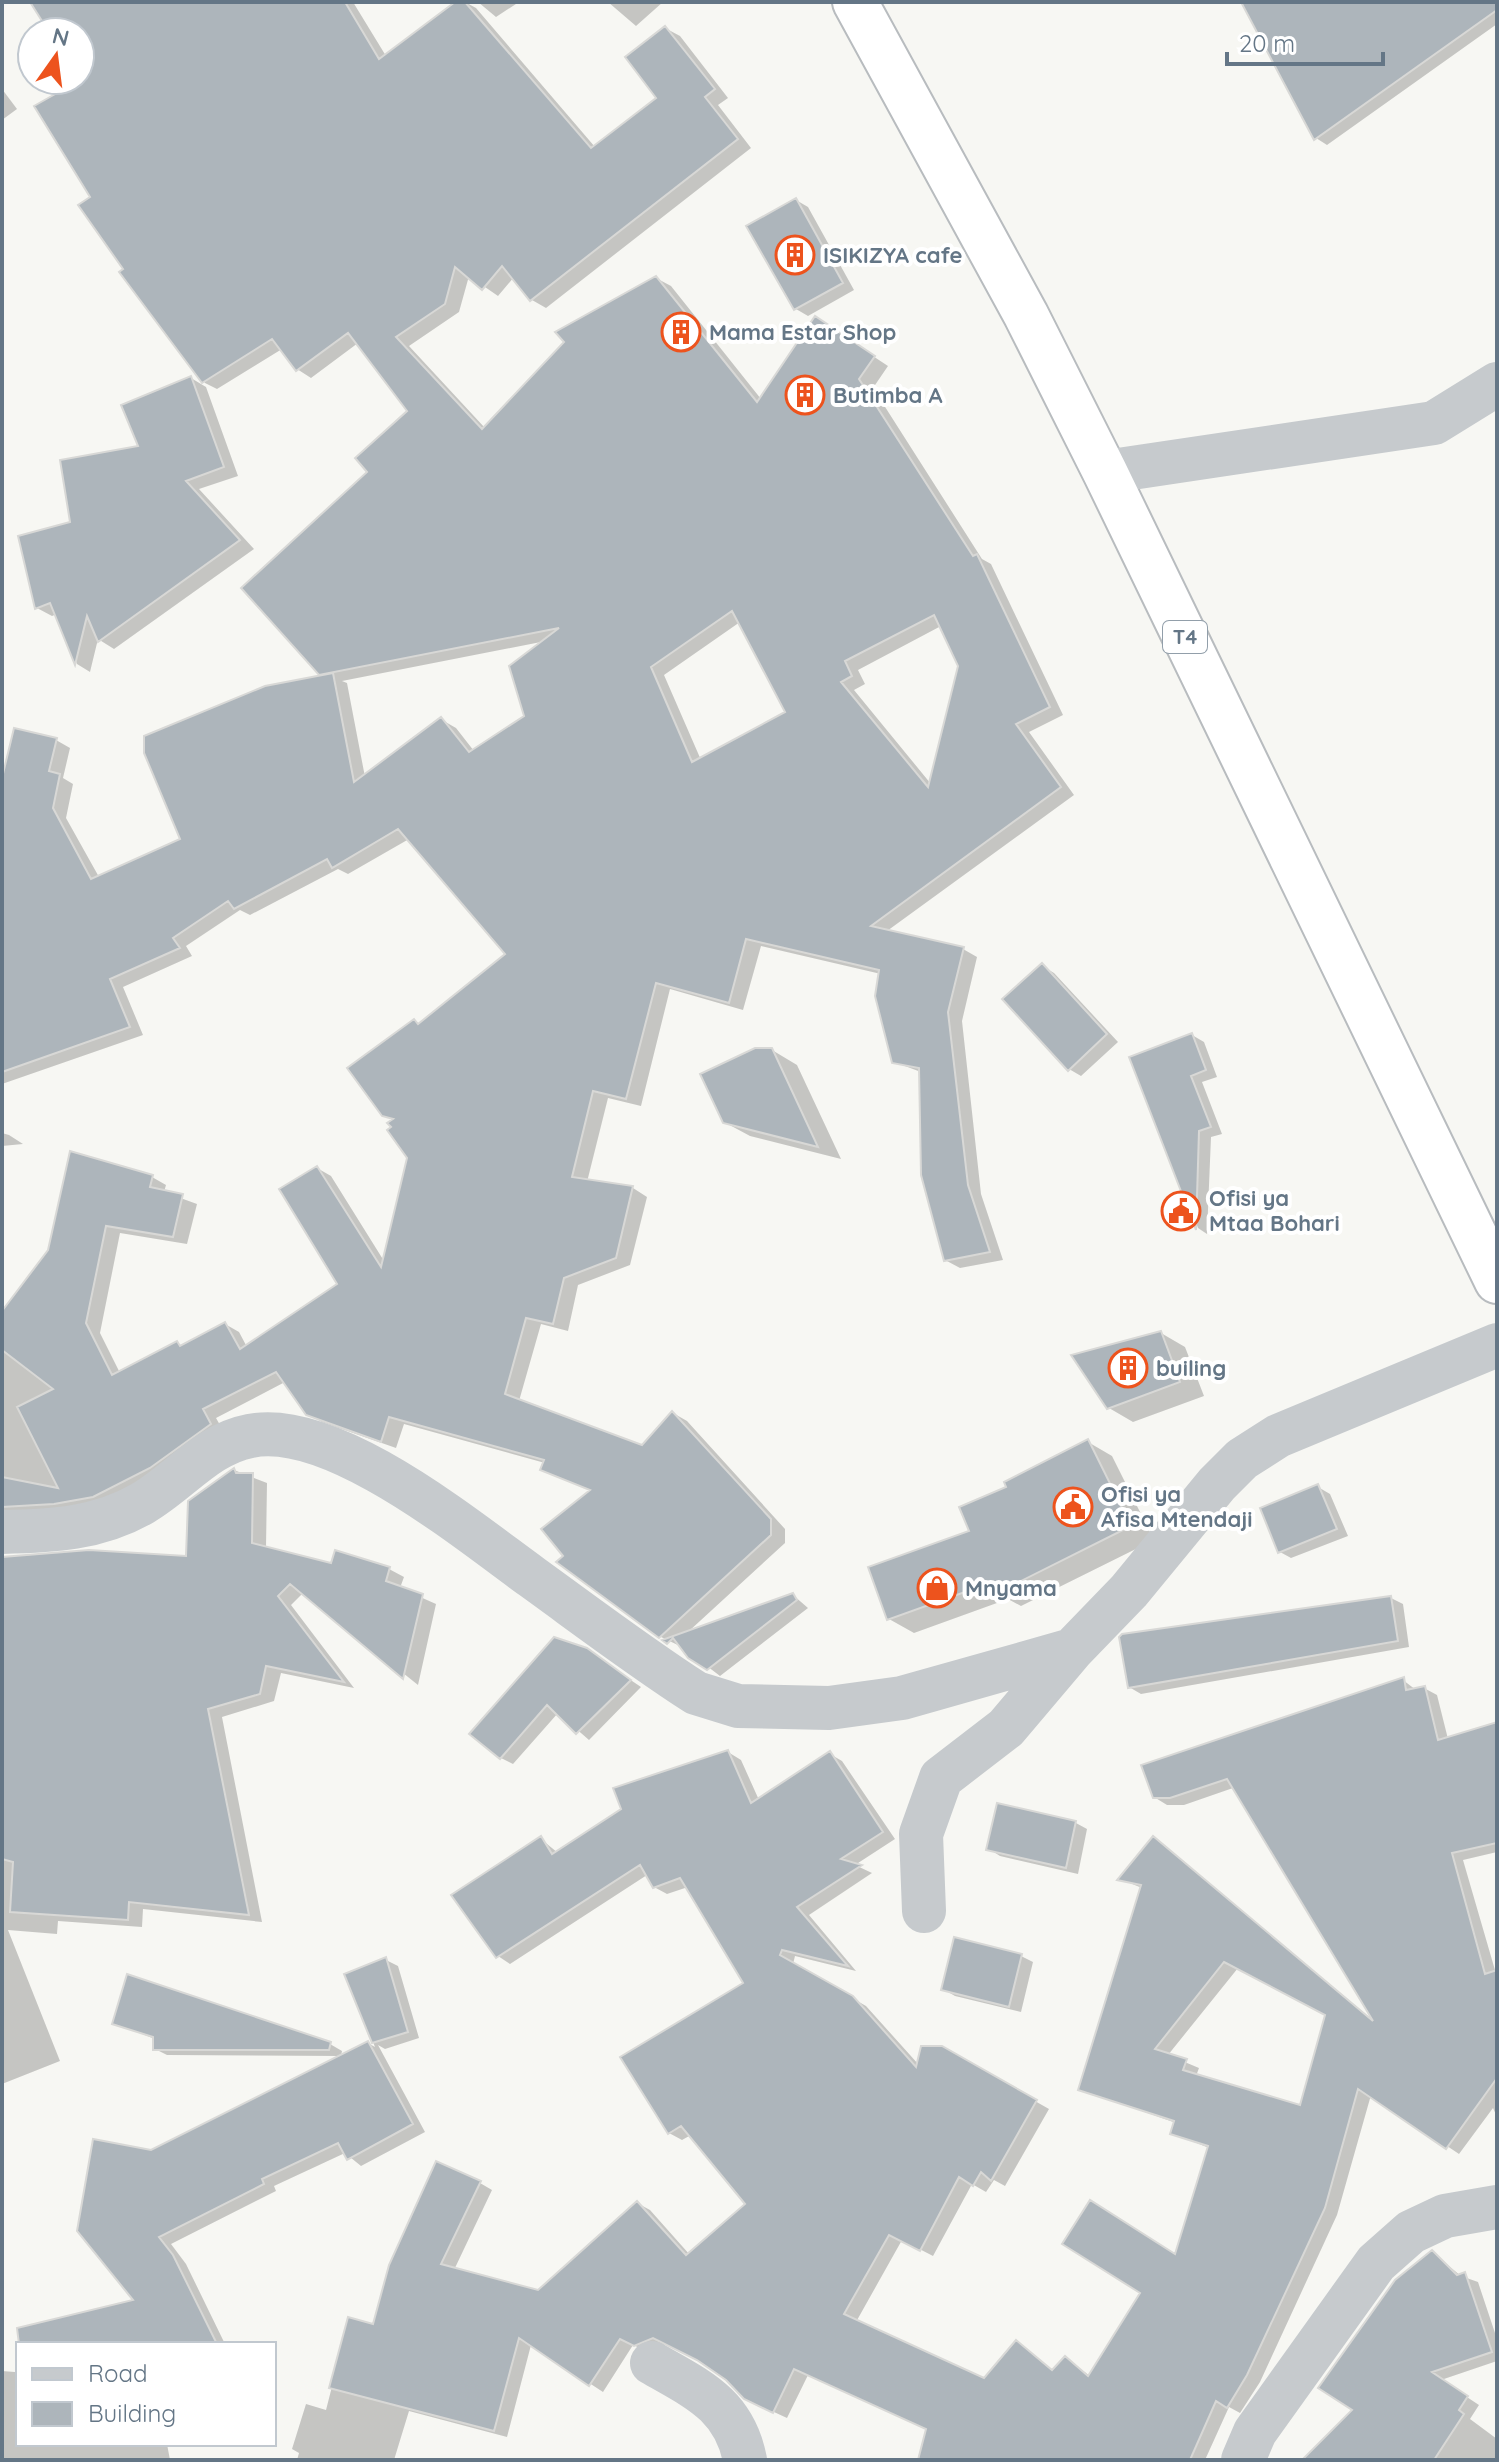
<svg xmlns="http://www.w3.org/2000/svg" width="1499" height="2462" font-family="Quicksand,sans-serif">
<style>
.shadow{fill:#0003;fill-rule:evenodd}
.building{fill:#adb5bb;stroke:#d8d8d6;stroke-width:2;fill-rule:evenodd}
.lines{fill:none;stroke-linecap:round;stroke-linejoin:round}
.highway-casing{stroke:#b8bcbf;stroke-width:48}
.minor{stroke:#c6cacd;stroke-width:44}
.highway{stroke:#fff;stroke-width:44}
.labels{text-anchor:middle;stroke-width:8;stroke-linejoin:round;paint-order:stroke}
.shield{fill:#fff;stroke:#929faa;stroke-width:2}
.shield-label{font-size:20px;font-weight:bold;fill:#647686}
.poi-label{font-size:22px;font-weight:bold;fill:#647686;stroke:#fff;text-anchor:start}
</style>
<rect width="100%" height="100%" fill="#f7f7f3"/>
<!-- shadow -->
<path class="shadow" d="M 31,2 L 353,2 L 386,56 L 459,2 L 465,2 L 476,8 L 595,147 L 659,98 L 665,28 L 680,36 L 728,98 L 718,105 L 751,148 L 546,308 L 532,300 L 514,277 L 498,296 L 469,276 L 459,312 L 409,346 L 485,428 L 656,278 L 671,286 L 761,399 L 829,327 L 888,366 L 873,388 L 982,559 L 991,564 L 1063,715 L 1029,732 L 1074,795 L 887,931 L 963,949 L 977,957 L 962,1021 L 981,1194 L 1003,1260 L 960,1268 L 945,1260 L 921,1072 L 894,1062 L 881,974 L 761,946 L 743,1010 L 670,989 L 641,1106 L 608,1098 L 587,1182 L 633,1188 L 647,1197 L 630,1265 L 578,1285 L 568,1331 L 541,1324 L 519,1401 L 642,1448 L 673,1413 L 687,1421 L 785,1529 L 785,1543 L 688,1632 L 793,1595 L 808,1608 L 720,1676 L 682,1647 L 661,1637 L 566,1556 L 592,1491 L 543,1469 L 545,1463 L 404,1424 L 396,1448 L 322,1422 L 307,1414 L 285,1382 L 216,1418 L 224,1432 L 101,1506 L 2,1520 L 2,1314 L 152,1177 L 166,1185 L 164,1192 L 197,1204 L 187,1244 L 120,1233 L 100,1333 L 120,1373 L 177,1343 L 182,1346 L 225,1324 L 239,1332 L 247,1347 L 340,1285 L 317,1168 L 331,1176 L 384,1261 L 409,1158 L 394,1121 L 384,1115 L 414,1021 L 420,1024 L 508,955 L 409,839 L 348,874 L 338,869 L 250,915 L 240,910 L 186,946 L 192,956 L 123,987 L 143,1035 L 2,1084 L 2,782 L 56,740 L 70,748 L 63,778 L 73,784 L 66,818 L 99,877 L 182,840 L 326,676 L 321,673 L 370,472 L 410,412 L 358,343 L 311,378 L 297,369 L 282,349 L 217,389 L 205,383 L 122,273 L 126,270 L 92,197 L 80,78 L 80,32 L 50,32 ZM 740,622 L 788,713 L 701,760 L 664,675 ZM 941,626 L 960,666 L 931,784 L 854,690 L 865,684 L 858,670 ZM 546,641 L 526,717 L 474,751 L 456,728 L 442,720 L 365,777 L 347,683 L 342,681 Z
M 478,2 L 519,2 L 496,17 Z
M 608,2 L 663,2 L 636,26 Z
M 1243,2 L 1497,2 L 1497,24 L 1327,145 L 1316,138 Z
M 2,89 L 17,109 L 2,120 Z
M 796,200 L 808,207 L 854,290 L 808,316 L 796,309 Z
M 191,378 L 206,387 L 238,476 L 199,489 L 254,549 L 114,649 L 98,639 L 90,672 L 77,664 L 57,614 L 52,616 L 37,608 L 73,524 L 141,448 Z
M 1042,966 L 1054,973 L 1118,1042 L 1081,1076 L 1069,1069 Z
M 1192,1035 L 1204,1042 L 1217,1077 L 1202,1082 L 1222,1134 L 1211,1137 L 1207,1234 L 1198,1228 L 1132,1058 Z
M 772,1050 L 797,1065 L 841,1159 L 750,1136 L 724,1122 Z
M 2,1133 L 9,1135 L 23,1144 L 2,1146 Z
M 1161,1333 L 1185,1347 L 1204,1396 L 1133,1422 L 1109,1408 Z
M 1088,1442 L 1112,1456 L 1154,1540 L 1021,1606 L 1008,1599 L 914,1633 L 889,1619 L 1009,1488 Z
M 234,1470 L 267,1483 L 266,1548 L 333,1565 L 337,1553 L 389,1569 L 404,1577 L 400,1588 L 436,1604 L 418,1685 L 303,1593 L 291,1605 L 354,1688 L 281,1673 L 274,1701 L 222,1717 L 262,1922 L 143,1909 L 142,1927 L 58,1921 L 57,1934 L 8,1930 L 60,2061 L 2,2084 L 2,1559 L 188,1559 Z
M 1318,1487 L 1330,1494 L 1348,1536 L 1291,1558 L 1280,1552 Z
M 1391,1598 L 1403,1604 L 1409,1647 L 1141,1694 L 1129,1687 Z
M 586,1650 L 641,1687 L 589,1740 L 558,1713 L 513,1764 L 501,1758 Z
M 1403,1680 L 1416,1690 L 1424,1688 L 1437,1695 L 1448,1739 L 1497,1736 L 1497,1852 L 1463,1860 L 1497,1977 L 1497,2117 L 1493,2108 L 1459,2154 L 1371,2095 L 1337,2215 L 1260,2382 L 1240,2413 L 1229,2407 L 1205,2460 L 920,2460 L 928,2429 L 808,2375 L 787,2418 L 759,2405 L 715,2369 L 678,2347 L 665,2344 L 649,2352 L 633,2345 L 603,2392 L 531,2345 L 507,2437 L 409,2411 L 394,2460 L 297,2460 L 299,2453 L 292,2449 L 306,2404 L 326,2410 L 349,2320 L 374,2326 L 480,2183 L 492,2190 L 454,2270 L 539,2292 L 637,2203 L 650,2210 L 690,2255 L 748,2204 L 691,2135 L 682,2140 L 669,2133 L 746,1983 L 688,1887 L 667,1894 L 654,1887 L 647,1875 L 510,1964 L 498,1956 L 541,1839 L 558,1853 L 728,1752 L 741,1760 L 759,1800 L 830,1754 L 842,1761 L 895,1839 L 855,1865 L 872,1873 L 809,1915 L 856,1971 L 795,1956 L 793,1964 L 866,2006 L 919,2065 L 941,2048 L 1049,2109 L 1005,2186 L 994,2180 L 986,2192 L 972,2184 L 933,2256 L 902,2240 L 856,2322 L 985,2380 L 1017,2343 L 1054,2371 L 1066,2358 L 1090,2376 L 1177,2256 L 1209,2148 L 1172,2133 L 1176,2123 L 1080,2089 L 1142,1888 L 1120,1879 L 1154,1839 L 1374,2021 L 1233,1788 L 1184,1805 L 1167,1805 L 1154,1797 ZM 1238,1968 L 1328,2015 L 1302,2108 L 1196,2076 L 1199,2068 L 1168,2055 Z
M 999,1805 L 1076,1823 L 1087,1829 L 1078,1874 L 1000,1856 L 989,1849 Z
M 1021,1956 L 1033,1962 L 1021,2012 L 955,1996 L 943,1989 Z
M 386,1960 L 398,1966 L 419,2038 L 385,2049 L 378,2045 L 425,2132 L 361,2166 L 345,2153 L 274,2186 L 276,2191 L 171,2244 L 186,2264 L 225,2344 L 50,2344 L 136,2301 L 151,2152 L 368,2043 L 375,2047 L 346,1975 Z
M 114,2023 L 330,2044 L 342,2051 L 341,2056 L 167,2055 L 155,2049 L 155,2039 Z
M 1432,2252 L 1461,2276 L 1478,2282 L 1497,2339 L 1497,2361 L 1441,2380 L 1479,2405 L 1470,2419 L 1497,2439 L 1497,2460 L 1304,2460 L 1355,2410 Z
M 15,2350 L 18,2350 L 18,2444 L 167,2444 L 170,2460 L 2,2460 L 2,2371 L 15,2372 Z"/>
<!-- building -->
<path class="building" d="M 30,2 L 345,2 L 379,59 L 455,2 L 465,2 L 591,148 L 656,98 L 625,57 L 665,26 L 715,89 L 705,97 L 738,139 L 530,301 L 502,266 L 482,290 L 455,267 L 445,304 L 396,337 L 482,429 L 564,342 L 555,332 L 656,276 L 757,402 L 815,316 L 875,356 L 859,379 L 973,556 L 977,554 L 1050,707 L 1016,724 L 1061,787 L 871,926 L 964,947 L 948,1012 L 968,1185 L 990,1252 L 944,1261 L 921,1175 L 919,1068 L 892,1063 L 875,996 L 879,970 L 746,939 L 729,1003 L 656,983 L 626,1099 L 593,1091 L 572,1177 L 633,1186 L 616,1258 L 564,1278 L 553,1324 L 526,1318 L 505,1394 L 642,1445 L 672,1411 L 771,1519 L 771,1535 L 659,1638 L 556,1562 L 563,1556 L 541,1529 L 590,1490 L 540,1470 L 544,1460 L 389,1417 L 381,1442 L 306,1415 L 276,1372 L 203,1409 L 211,1424 L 150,1468 L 93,1497 L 54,1504 L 2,1507 L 2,1477 L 58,1488 L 17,1407 L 53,1389 L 2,1350 L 2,1311 L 48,1250 L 70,1151 L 153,1175 L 150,1187 L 183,1194 L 173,1237 L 106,1226 L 86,1323 L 112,1375 L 177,1341 L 180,1346 L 225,1322 L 240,1349 L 337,1284 L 279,1189 L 317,1166 L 381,1267 L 407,1158 L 387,1130 L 391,1127 L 387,1123 L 393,1119 L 382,1116 L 347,1068 L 414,1019 L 418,1024 L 505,954 L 398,829 L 332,868 L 327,859 L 234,909 L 228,901 L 173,938 L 180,948 L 110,979 L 130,1027 L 2,1072 L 2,778 L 14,728 L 57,738 L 49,771 L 60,774 L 53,808 L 91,879 L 180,839 L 144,753 L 144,736 L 265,686 L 333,673 L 354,782 L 441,717 L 469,752 L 524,716 L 509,666 L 559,628 L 319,675 L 241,588 L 367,472 L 355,458 L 407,411 L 348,333 L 296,371 L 272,339 L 202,383 L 119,272 L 123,269 L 78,205 L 90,197 L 34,106 L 80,80 L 80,32 L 49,32 ZM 732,611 L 785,712 L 692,762 L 651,667 ZM 934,615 L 958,666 L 928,787 L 841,682 L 852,676 L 845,661 Z
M 1241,2 L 1497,2 L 1497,10 L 1314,140 Z
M 796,198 L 843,283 L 794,310 L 746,226 Z
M 191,376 L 224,467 L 186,481 L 240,540 L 98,642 L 87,616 L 75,665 L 50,603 L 35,609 L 18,536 L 70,522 L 60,460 L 138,446 L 121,405 Z
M 1042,963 L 1107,1034 L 1068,1071 L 1002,999 Z
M 1192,1033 L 1206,1070 L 1191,1076 L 1211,1127 L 1199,1131 L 1196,1230 L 1129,1057 Z
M 755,1048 L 772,1048 L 818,1147 L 723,1123 L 700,1074 Z
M 1161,1331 L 1180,1382 L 1107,1409 L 1071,1355 Z
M 1088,1439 L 1131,1526 L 995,1594 L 990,1583 L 887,1620 L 868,1567 L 969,1531 L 959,1507 L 1006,1487 L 1004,1482 Z
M 234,1468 L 236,1473 L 253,1473 L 252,1543 L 331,1563 L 335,1550 L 390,1567 L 386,1581 L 423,1594 L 403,1679 L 290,1584 L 278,1596 L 344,1682 L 266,1666 L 260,1694 L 208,1709 L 249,1915 L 129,1902 L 128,1920 L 10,1912 L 13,1862 L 2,1859 L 2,1557 L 89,1550 L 186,1556 L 188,1501 Z
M 1318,1484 L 1337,1529 L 1278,1553 L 1260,1508 Z
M 793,1593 L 797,1600 L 707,1670 L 688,1658 L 673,1638 L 667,1644 L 662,1640 Z
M 1391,1596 L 1398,1641 L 1128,1688 L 1119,1637 L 1122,1634 Z
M 554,1637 L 587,1648 L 631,1680 L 576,1734 L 547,1705 L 500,1759 L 469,1734 Z
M 1404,1677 L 1406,1690 L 1425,1686 L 1438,1740 L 1497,1722 L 1497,1843 L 1452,1853 L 1485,1974 L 1497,1970 L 1497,2078 L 1446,2149 L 1358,2089 L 1325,2208 L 1247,2375 L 1227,2408 L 1216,2401 L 1190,2460 L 918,2460 L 926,2429 L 794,2369 L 773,2413 L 744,2399 L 726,2380 L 697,2360 L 653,2338 L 634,2346 L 620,2339 L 589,2386 L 519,2338 L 494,2431 L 329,2388 L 348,2317 L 373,2324 L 389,2265 L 436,2161 L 481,2181 L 441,2264 L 538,2290 L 637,2201 L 686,2255 L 745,2204 L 681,2126 L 668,2134 L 620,2057 L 743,1983 L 680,1878 L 653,1888 L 640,1865 L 496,1958 L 451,1895 L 541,1836 L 552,1854 L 621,1809 L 613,1788 L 728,1750 L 751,1803 L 830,1751 L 883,1832 L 841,1859 L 862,1865 L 797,1907 L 848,1966 L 782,1950 L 780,1955 L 853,1996 L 916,2067 L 921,2046 L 942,2046 L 1037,2100 L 991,2181 L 981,2172 L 973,2186 L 959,2177 L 920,2251 L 889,2235 L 844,2314 L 984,2378 L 1016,2340 L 1052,2370 L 1065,2356 L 1088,2376 L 1140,2293 L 1062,2244 L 1090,2200 L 1175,2254 L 1208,2146 L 1170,2134 L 1174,2121 L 1078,2090 L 1141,1885 L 1117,1880 L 1153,1836 L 1373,2021 L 1227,1779 L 1170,1798 L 1153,1798 L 1141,1765 ZM 1224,1962 L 1325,2015 L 1300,2105 L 1183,2070 L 1187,2059 L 1155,2049 Z
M 997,1803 L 1076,1821 L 1066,1868 L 986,1850 Z
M 954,1937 L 1022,1954 L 1009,2007 L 941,1990 Z
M 386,1957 L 408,2032 L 372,2043 L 344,1974 Z
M 127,1974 L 331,2042 L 329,2050 L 153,2050 L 153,2037 L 112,2024 Z
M 368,2041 L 413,2124 L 347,2160 L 338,2143 L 262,2179 L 264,2184 L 159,2237 L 173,2255 L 217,2344 L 19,2344 L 17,2328 L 133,2300 L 77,2231 L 93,2139 L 151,2150 Z
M 1432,2250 L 1457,2275 L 1465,2272 L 1492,2352 L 1432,2372 L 1468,2396 L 1459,2410 L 1464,2414 L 1434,2460 L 1302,2460 L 1352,2410 L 1318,2388 L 1395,2280 Z"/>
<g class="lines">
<defs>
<path id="highway" d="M 855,2 L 1026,315 L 1105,472 L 1497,1281"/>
</defs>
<!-- highway casing -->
<use href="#highway" class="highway-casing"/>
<!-- minor -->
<path class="minor" d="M 1105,472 L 1434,423 L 1497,384
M 2,1532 C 51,1531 99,1529 143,1503 C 179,1482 207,1444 250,1436 C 333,1419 468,1531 532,1577 C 586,1616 640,1657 696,1693 L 738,1706 L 829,1708 L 902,1698 L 1072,1650 L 1129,1591 L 1217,1484 L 1242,1459 L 1278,1436 L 1497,1345
M 924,1911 L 921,1834 L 941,1778 L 1006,1728 L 1072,1650
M 652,2363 C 697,2389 734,2404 745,2460
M 1243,2460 L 1255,2432 L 1376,2263 L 1411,2232 L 1445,2216 L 1497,2207"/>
<!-- highway -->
<use href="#highway" class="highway"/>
</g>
<!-- icons -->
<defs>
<symbol id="building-ring" viewBox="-11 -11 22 22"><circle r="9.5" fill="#fff" stroke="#ed531d" stroke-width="1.5"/><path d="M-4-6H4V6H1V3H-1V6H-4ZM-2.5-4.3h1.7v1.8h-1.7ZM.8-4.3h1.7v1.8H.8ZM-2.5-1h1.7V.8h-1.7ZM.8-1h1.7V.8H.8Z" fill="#ed531d"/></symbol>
<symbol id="civic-ring" viewBox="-11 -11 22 22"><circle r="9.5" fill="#fff" stroke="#ed531d" stroke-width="1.5"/><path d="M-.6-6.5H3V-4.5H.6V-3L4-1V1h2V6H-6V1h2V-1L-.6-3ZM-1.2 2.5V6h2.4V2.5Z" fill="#ed531d"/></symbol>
<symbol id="shop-ring" viewBox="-11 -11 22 22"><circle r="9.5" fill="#fff" stroke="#ed531d" stroke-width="1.5"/><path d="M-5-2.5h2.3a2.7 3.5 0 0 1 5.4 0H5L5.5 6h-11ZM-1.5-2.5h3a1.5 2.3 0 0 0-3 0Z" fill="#ed531d"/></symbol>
</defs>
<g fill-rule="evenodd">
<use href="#building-ring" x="773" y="233" width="44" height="44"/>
<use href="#building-ring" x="659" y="310" width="44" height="44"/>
<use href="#building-ring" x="783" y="373" width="44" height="44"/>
<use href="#civic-ring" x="1159" y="1189" width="44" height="44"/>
<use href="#building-ring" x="1106" y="1346" width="44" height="44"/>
<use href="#civic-ring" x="1051" y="1485" width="44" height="44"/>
<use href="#shop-ring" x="915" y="1566" width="44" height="44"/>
</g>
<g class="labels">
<!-- shield labels -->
<rect class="shield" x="1163" y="621" width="44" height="32" rx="6"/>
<g class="shield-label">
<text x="1185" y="644">T4</text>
</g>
<!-- poi labels -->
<g class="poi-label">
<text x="823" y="263">ISIKIZYA cafe</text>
<text x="709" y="340">Mama Estar Shop</text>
<text x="833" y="403">Butimba A</text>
<text x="1209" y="1206">Ofisi ya<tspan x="1209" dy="25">Mtaa Bohari</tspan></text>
<text x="1156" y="1376">builing</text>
<text x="1101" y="1502">Ofisi ya<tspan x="1101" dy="25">Afisa Mtendaji</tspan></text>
<text x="965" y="1596">Mnyama</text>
</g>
</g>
<!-- border -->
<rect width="1499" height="2462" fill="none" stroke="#647686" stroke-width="8"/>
<!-- legend -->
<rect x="16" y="2342" width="260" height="104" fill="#ffffff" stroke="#c1c8cf" stroke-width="2"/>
<rect x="32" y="2368" width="40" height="12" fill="#c6cacd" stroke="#c1c8cf" stroke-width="2"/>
<text x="88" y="2382" font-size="24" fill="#647686">Road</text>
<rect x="32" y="2402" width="40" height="24" fill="#adb5bb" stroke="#c1c8cf" stroke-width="2"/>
<text x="88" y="2422" font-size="24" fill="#647686">Building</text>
<!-- north arrow -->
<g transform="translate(56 56) rotate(14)"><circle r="38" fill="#ffffff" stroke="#c1c8cf" stroke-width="2"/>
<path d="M0-6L14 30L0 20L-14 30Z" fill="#ed531d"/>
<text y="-12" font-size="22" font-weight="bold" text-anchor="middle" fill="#647686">N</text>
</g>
<!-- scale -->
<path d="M1227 52v12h156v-12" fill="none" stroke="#647686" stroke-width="4"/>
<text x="1239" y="52" font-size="24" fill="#647686" stroke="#ffffff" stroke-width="6" paint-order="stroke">20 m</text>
</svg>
